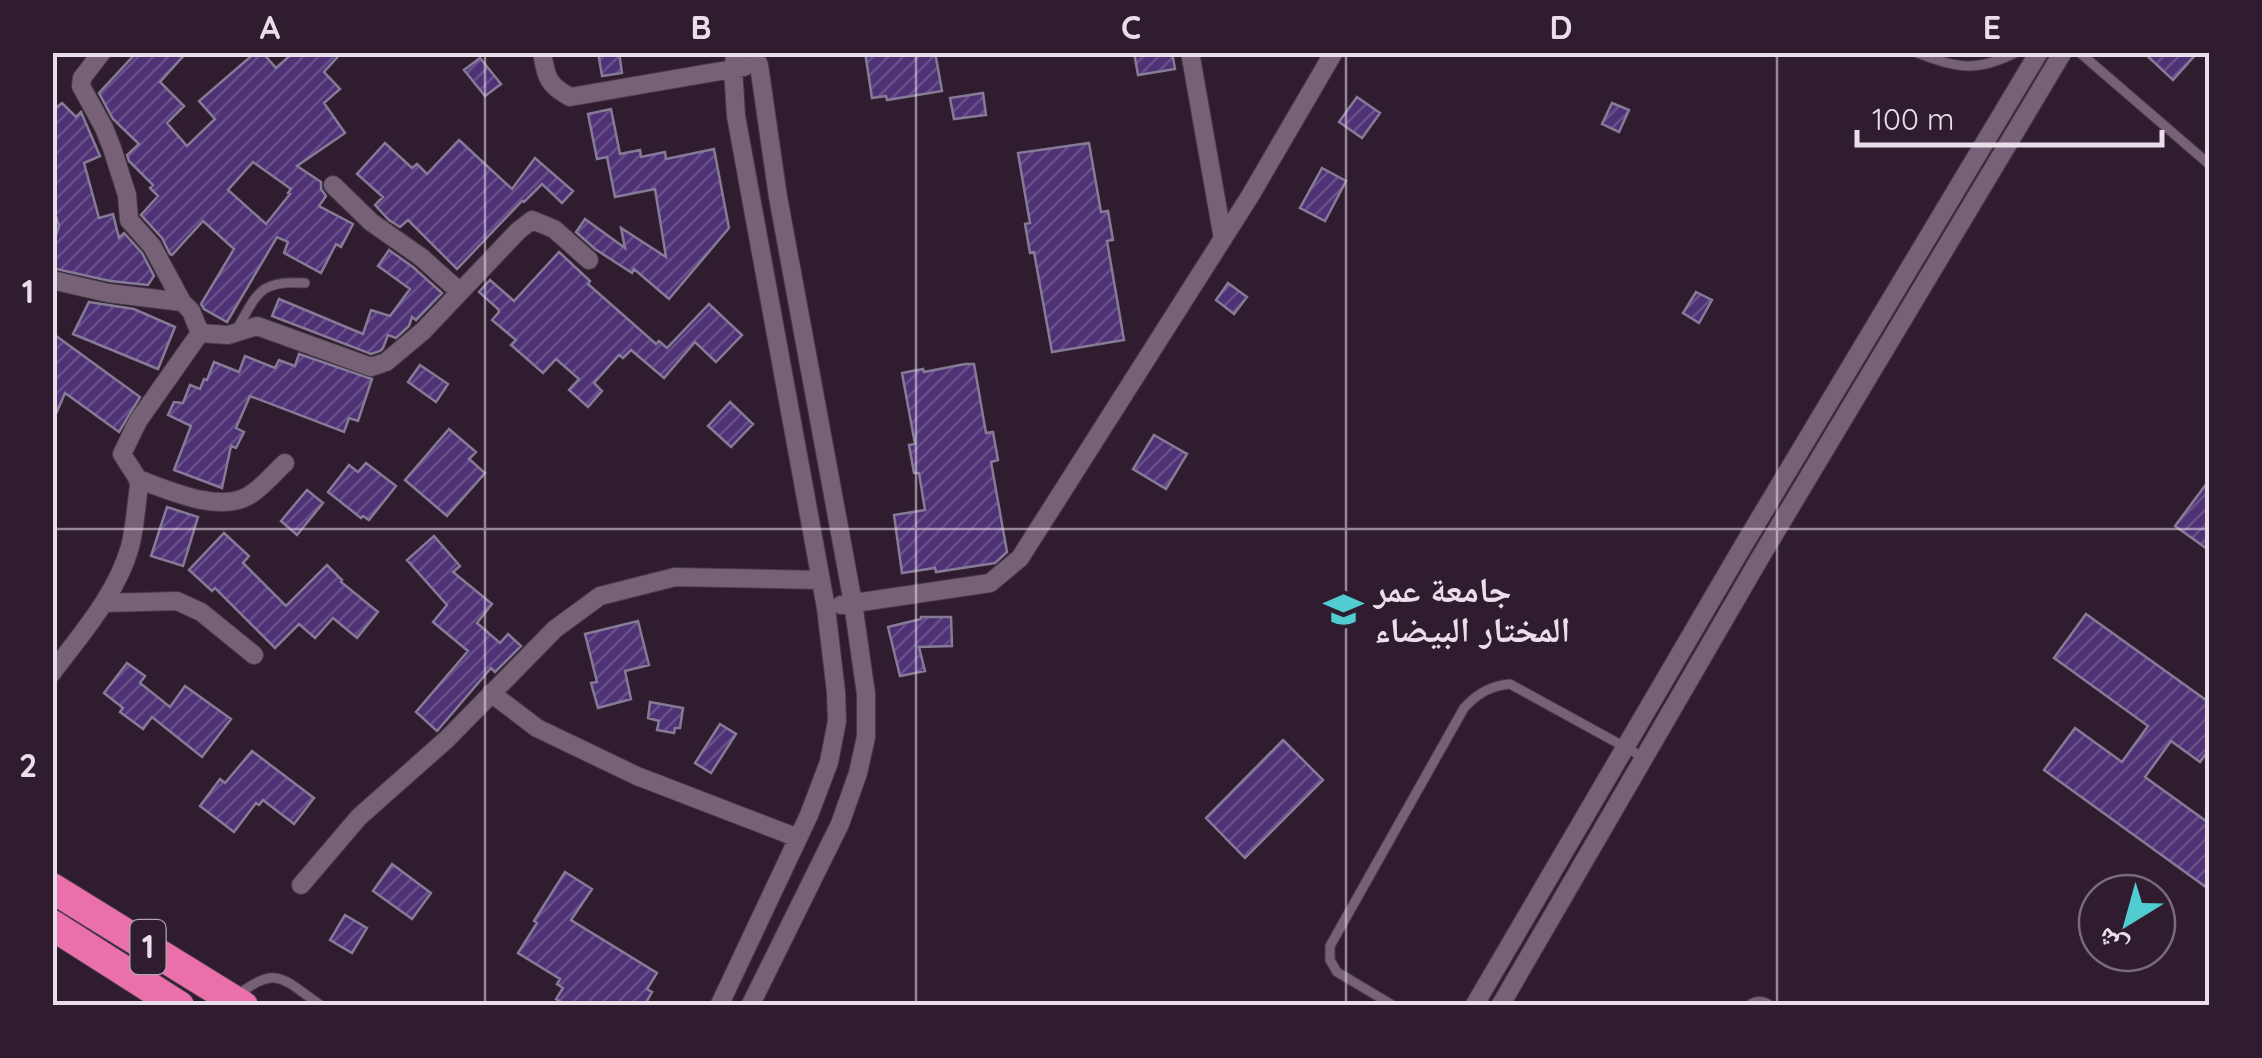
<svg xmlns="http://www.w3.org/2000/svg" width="2262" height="1058" font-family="Quicksand,'Noto Naskh Arabic',sans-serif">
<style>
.building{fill:url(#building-hatch);stroke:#857b97;stroke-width:2.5;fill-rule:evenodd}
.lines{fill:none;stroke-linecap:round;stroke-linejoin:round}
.lane-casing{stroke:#493a4a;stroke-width:11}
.street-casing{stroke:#493a4a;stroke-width:20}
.highway-casing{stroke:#493a4a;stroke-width:32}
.lane{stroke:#776177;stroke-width:9}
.street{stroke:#776177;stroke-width:18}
.highway{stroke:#e970aa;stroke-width:30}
.grid{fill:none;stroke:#ebdeeb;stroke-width:2.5;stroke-opacity:0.55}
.labels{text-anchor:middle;stroke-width:8;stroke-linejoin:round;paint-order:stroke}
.shield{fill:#2f1c2f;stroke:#b3a4b3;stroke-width:2.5}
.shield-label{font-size:32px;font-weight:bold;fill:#ebdeeb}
.poi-label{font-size:35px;font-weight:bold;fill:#ebdeeb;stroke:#2f1c2f;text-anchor:start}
.neatline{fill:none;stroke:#ebdeeb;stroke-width:4}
.grid-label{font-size:32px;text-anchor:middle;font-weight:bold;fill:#ebdeeb}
</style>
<defs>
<pattern id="building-hatch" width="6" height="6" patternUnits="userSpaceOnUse" patternTransform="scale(2.5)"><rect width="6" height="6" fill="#4e3275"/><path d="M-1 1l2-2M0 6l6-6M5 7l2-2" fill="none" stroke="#684f89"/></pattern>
</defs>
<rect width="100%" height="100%" fill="#2f1c2f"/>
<!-- building -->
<path class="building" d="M 137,52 L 187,52 L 160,82 L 184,106 L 167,123 L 187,146 L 215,119 L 199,101 L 256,52 L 262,52 L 276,68 L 294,52 L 342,52 L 324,72 L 340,89 L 324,103 L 345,133 L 297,166 L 321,182 L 321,189 L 326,196 L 319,206 L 353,224 L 341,247 L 336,244 L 321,273 L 284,253 L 288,242 L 277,237 L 227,322 L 204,309 L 201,304 L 234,249 L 203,221 L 172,255 L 170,254 L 162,238 L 141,215 L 158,196 L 150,188 L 153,185 L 129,161 L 127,155 L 139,144 L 113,119 L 99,93 ZM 253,162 L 291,189 L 288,193 L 290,194 L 266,224 L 228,190 Z
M 598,52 L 619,52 L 622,73 L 602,76 Z
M 865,52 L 935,52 L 942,91 L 887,100 L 886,96 L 872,98 Z
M 1134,52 L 1172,52 L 1175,69 L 1138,75 Z
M 2143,52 L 2198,52 L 2173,80 Z
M 480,58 L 501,84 L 485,96 L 464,70 Z
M 983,93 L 986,115 L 954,119 L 950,98 Z
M 1357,97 L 1380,113 L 1362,138 L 1339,122 Z
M 62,103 L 76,117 L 81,112 L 100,156 L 84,163 L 99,218 L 113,214 L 119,238 L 124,233 L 142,253 L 154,276 L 148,285 L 110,281 L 52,268 L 52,247 L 59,226 L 52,204 L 52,111 Z
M 1612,103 L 1629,110 L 1619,132 L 1602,124 Z
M 611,109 L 620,154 L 640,150 L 641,157 L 665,152 L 666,159 L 714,149 L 729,228 L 669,299 L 634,269 L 632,273 L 595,249 L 576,232 L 585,219 L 625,248 L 621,228 L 666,257 L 655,189 L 615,197 L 607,157 L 597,159 L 588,114 Z
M 459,140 L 512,189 L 535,158 L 573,191 L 562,203 L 542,184 L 524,202 L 522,201 L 457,269 L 408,220 L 400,227 L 389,220 L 375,205 L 383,197 L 357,174 L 385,143 L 412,168 L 417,164 L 427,174 Z
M 1089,143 L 1101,212 L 1108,211 L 1113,240 L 1107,241 L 1124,340 L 1052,352 L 1034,252 L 1030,253 L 1025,224 L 1030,223 L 1018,153 Z
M 1322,168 L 1346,181 L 1325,221 L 1300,208 Z
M 389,250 L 413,267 L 442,293 L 416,320 L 412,317 L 409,326 L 396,338 L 388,335 L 383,348 L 380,351 L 371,354 L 272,316 L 279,299 L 363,334 L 371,310 L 390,316 L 410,289 L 378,266 Z
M 559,252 L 590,281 L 588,284 L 656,344 L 659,341 L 667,348 L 709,304 L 742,335 L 716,362 L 695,342 L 664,378 L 631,350 L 623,358 L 619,355 L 594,383 L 602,391 L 588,407 L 569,390 L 579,379 L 556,359 L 543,373 L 511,345 L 516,340 L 492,320 L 499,312 L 498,309 L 479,292 L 490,280 L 514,301 Z
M 1228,283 L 1247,297 L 1234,314 L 1216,300 Z
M 1696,292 L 1712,300 L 1699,323 L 1683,313 Z
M 89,302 L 134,309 L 175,327 L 158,369 L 73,334 Z
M 52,333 L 140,397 L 119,432 L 65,393 L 52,423 Z
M 299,354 L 372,379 L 358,421 L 349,418 L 344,432 L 250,396 L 236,428 L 244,432 L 236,448 L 231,446 L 222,488 L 174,470 L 191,426 L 168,415 L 174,402 L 183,403 L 190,385 L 200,389 L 204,379 L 207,380 L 214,362 L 239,372 L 245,356 L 275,368 L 279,360 L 295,366 Z
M 965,364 L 974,364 L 986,433 L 993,432 L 998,460 L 991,462 L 1007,552 L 995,563 L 936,572 L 935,568 L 902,573 L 894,515 L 925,510 L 919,473 L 914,473 L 909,445 L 915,444 L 902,373 L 923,369 L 924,372 Z
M 420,365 L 448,384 L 436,402 L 408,382 Z
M 730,402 L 753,424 L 731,447 L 708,426 Z
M 449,429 L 476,452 L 469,459 L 485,473 L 447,516 L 405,480 Z
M 1154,435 L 1187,454 L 1166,489 L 1133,469 Z
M 366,463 L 396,486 L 369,520 L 363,516 L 361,518 L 328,492 L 349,465 L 358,472 Z
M 2210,479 L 2210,551 L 2175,526 Z
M 307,490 L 323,503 L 297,535 L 281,521 Z
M 167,507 L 198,517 L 183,566 L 151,556 Z
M 224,533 L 249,556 L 243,563 L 286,606 L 327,565 L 342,580 L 341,582 L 378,612 L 357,638 L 333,618 L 315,638 L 299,624 L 275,648 L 215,588 L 212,591 L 189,570 Z
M 434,536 L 460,566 L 453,572 L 492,604 L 477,623 L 500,643 L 508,634 L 521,646 L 495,672 L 491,668 L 437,731 L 416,712 L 468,651 L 433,622 L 447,605 L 407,560 Z
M 2086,614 L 2210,703 L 2210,748 L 2200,762 L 2171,741 L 2145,777 L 2210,824 L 2210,890 L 2044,770 L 2075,728 L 2122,762 L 2148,726 L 2054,658 Z
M 921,617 L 951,617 L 952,646 L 919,647 L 925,671 L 900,676 L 888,627 L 921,619 Z
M 638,621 L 649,665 L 625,671 L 631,699 L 598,708 L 591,683 L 597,682 L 585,634 Z
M 127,663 L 145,676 L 140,683 L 170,707 L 185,686 L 231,719 L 202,757 L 152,717 L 143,729 L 120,712 L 123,708 L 104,693 Z
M 650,702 L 683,708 L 680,728 L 675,728 L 674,733 L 657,730 L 659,721 L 648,718 Z
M 720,724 L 736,734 L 711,773 L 695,763 Z
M 1283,740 L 1323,780 L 1245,858 L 1206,818 Z
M 252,751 L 314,798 L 294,824 L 263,800 L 259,805 L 256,803 L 234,832 L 200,806 L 220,779 L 225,783 Z
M 392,864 L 431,893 L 412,919 L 373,891 Z
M 565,872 L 592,889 L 571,920 L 657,973 L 647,989 L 652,992 L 644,1006 L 567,1006 L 556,999 L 563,988 L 557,984 L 560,979 L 518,953 L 537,923 L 534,921 Z
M 345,915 L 367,928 L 352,953 L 330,940 Z"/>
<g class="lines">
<defs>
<path id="lane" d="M 1915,52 C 1957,68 1976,73 2017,52
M 2079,52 L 2210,165
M 237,329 C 258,292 260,280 305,283
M 239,994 C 279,963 285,982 322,1006
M 1394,1006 L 1337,972 L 1330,960 L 1330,946 L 1464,708 C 1478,693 1490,686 1510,684 L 1643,757
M 1748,1006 C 1756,1000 1763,1000 1771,1006"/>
<path id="street" d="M 542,52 C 546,76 547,85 570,97 L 744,67
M 1190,52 L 1223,239
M 333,185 L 371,222 L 421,257 L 460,292
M 52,280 L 108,293 L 182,302
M 200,333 L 228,335 L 257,326 L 371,367 L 386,362 L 423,331 L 518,231 L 532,220 L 554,229 L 589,260
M 138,479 C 168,490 218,513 248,496 C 261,489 273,474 285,463
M 104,603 L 177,601 L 201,612 L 254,655
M 841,605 L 990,583 L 1020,558 L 1250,196 L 1334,52
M 52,673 C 82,633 116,595 130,547 C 135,528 136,506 139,486 L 138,479 L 122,454 L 138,421 L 200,333 L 191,311 L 182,302 L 152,246 L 129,220 L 127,195 L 112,148 L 104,128 L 81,86 L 82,78 L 102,52
M 491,693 L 537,728 L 637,776 L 798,838
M 301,885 L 359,817 L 447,739 L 555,629 L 600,596 L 675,577 L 821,580
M 719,1006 L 809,815 L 829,762 L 837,721 L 836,692 L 826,608 L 736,116 L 733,68 L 736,52
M 750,1006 L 840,824 L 858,773 L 866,737 L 866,694 L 853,603 L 778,197 L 759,65 L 752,52
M 1474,1006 L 1743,546 L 2039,52
M 1500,1006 L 1760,558 L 2063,52"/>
<path id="highway" d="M 52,888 L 243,1006
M 52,925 L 179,1006"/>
</defs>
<!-- lane casing -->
<use href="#lane" class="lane-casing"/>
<!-- street casing -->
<use href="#street" class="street-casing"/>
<!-- highway casing -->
<use href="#highway" class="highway-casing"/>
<!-- lane -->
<use href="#lane" class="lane"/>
<!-- street -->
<use href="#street" class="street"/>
<!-- highway -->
<use href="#highway" class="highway"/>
</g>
<!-- grid -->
<path class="grid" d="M 485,52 L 485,1006M 916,52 L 916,1006M 1346,52 L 1346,1006M 1777,52 L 1777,1006M 52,529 L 2210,529"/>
<!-- icons -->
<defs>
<symbol id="university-bare" viewBox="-9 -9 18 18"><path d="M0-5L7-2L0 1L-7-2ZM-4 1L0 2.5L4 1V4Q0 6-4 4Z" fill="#51ccd1" stroke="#2f1c2f" stroke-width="2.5" paint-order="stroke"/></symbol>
</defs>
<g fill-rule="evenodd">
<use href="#university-bare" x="1316" y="582" width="55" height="55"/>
</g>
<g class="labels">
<!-- shield labels -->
<rect class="shield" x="130.5" y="920" width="35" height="54" rx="8"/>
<g class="shield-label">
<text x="148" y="958">1</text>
</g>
<!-- poi labels -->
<g class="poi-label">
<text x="1374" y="602">جامعة عمر<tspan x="1374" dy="40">المختار البيضاء</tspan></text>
</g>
</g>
<!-- border -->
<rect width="2262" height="1058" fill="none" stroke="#2f1c2f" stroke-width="110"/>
<!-- north arrow -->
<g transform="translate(2127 923) rotate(217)"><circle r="48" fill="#2f1c2f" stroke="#7a6a7a" stroke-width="2.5"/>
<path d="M0-8L18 38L0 25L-18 38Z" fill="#51ccd1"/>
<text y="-15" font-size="28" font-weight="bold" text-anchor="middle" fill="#ebdeeb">ش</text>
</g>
<!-- scale -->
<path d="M1857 130v15h305v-15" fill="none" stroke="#ebdeeb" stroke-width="5"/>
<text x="1872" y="130" font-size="30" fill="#ebdeeb" stroke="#2f1c2f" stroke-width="8" paint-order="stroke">100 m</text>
<rect x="55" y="55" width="2152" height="948" class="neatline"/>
<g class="grid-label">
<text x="270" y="39">A</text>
<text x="701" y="39">B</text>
<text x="1131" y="39">C</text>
<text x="1561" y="39">D</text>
<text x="1992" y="39">E</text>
<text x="28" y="303">1</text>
<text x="28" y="777">2</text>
</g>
</svg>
